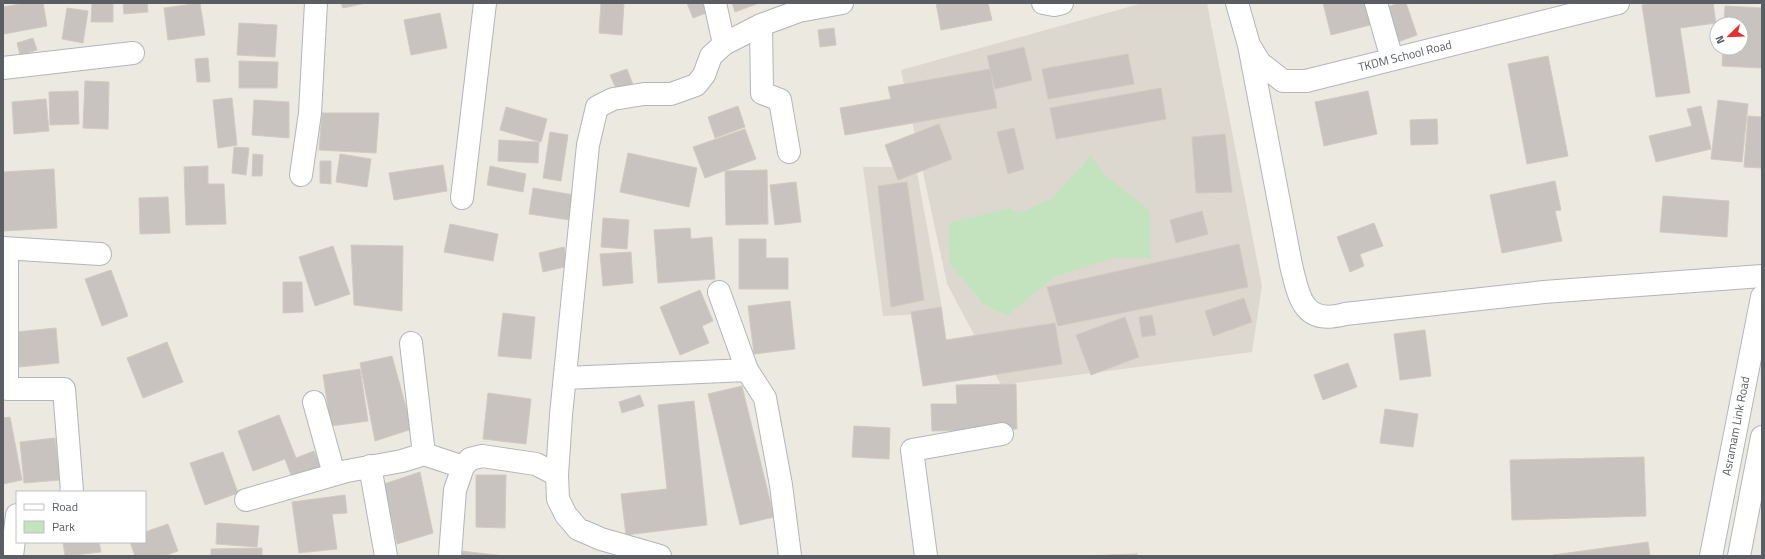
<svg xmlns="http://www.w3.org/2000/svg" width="1765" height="559" font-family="'Titillium Web',sans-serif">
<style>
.education{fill:#dcd8d0}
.green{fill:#c2e3be}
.building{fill:#c8c3bf;stroke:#d1cac0}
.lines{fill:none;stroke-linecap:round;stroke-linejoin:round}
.street-casing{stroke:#b2b5b9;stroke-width:24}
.secondary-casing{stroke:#b3b7bc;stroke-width:24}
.street{stroke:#fff;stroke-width:22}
.secondary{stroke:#fff;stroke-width:22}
.labels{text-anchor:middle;stroke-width:3;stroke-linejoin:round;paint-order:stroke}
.street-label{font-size:12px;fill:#5a5e62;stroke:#fff}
</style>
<rect width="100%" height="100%" fill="#ece9e1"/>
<!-- education -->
<path class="education" d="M 1143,3 L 1207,3 L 1262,286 L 1252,352 L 1001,385 L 947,284 L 901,70 Z
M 863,167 L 916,167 L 943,313 L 883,316 Z"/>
<!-- green -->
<path class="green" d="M 1091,156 L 1105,175 L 1150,211 L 1151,258 L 1112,258 L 1054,277 L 1007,316 L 983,303 L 950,264 L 949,223 L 1009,208 L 1019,213 L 1051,199 Z"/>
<!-- building -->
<path class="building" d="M 26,3 L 43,3 L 47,26 L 4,34 L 3,7 Z
M 92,3 L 113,3 L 113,22 L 91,22 Z
M 123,3 L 147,3 L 148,12 L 124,14 Z
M 200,3 L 205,35 L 168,40 L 164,8 Z
M 341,3 L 366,3 L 343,8 Z
M 601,3 L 624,3 L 622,35 L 599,33 Z
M 687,3 L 711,3 L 714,10 L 693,18 Z
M 732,3 L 759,3 L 735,12 Z
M 936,3 L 988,3 L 992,20 L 941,30 Z
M 1323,3 L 1369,3 L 1374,24 L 1331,35 Z
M 1399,3 L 1406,3 L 1417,35 L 1395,43 L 1382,9 Z
M 1655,3 L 1713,3 L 1716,23 L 1680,28 L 1690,93 L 1656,97 L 1642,5 Z
M 1725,6 L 1762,8 L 1762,68 L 1722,66 L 1723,48 L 1741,48 L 1741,24 L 1724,24 Z
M 67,8 L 88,11 L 83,43 L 62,39 Z
M 440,13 L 447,48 L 411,55 L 404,20 Z
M 239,23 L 277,25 L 275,57 L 237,55 Z
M 834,28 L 836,45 L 820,47 L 818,30 Z
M 33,38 L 37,50 L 20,55 L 17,43 Z
M 1024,47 L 1032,80 L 995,89 L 987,56 Z
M 1128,54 L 1134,84 L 1048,99 L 1042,69 Z
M 1548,56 L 1568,156 L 1527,164 L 1508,64 Z
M 208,58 L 210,82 L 197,82 L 195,59 Z
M 239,61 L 278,62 L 277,88 L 239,88 Z
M 627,69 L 634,87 L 618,93 L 610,75 Z
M 990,69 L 997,108 L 845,135 L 840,108 L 891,99 L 888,87 Z
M 85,81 L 109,82 L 108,129 L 83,128 Z
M 1161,88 L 1166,119 L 1056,139 L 1050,108 Z
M 78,91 L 79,124 L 50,125 L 49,92 Z
M 1368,91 L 1377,134 L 1324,146 L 1315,102 Z
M 232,98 L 237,145 L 218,148 L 213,100 Z
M 46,99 L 49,131 L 14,134 L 12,102 Z
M 254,100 L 289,102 L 289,138 L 252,135 Z
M 1718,100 L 1748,104 L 1742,162 L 1711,159 Z
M 738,106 L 745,127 L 715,138 L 708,117 Z
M 1701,106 L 1711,149 L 1656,162 L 1649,136 L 1692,126 L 1687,109 Z
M 506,107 L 547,119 L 541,142 L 500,130 Z
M 322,113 L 379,113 L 376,153 L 319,150 Z
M 1748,116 L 1762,117 L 1762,168 L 1744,167 Z
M 1437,119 L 1438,144 L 1411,145 L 1410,120 Z
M 939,124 L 952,159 L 898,180 L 885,145 Z
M 1014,128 L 1024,169 L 1008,174 L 997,132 Z
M 745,129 L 756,159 L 705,178 L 693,147 Z
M 550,132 L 568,135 L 561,181 L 543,178 Z
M 1225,134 L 1232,192 L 1196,193 L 1192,137 Z
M 499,140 L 539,142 L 538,163 L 498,161 Z
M 234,147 L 249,148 L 246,175 L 232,173 Z
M 628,153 L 697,168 L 689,207 L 620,192 Z
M 253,154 L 263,155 L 262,176 L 252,176 Z
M 340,154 L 371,159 L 367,187 L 336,182 Z
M 320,161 L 331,161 L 331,184 L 320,183 Z
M 443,165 L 447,191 L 394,200 L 389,173 Z
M 208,166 L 208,184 L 224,184 L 226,224 L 186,225 L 184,167 Z
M 490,166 L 526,174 L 523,192 L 487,185 Z
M 54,169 L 57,228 L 3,231 L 3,172 Z
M 767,170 L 768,224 L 726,225 L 725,171 Z
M 1555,181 L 1561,210 L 1555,211 L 1562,241 L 1502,253 L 1490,195 Z
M 796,182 L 801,222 L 775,225 L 770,185 Z
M 907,182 L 924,300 L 891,307 L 878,186 Z
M 533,188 L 574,195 L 570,220 L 529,214 Z
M 1663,196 L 1729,201 L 1727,237 L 1660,232 Z
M 168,197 L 170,233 L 140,234 L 139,198 Z
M 1202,211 L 1208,234 L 1176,243 L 1170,220 Z
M 603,218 L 629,220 L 627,249 L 601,247 Z
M 1374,223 L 1383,246 L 1360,254 L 1364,266 L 1350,272 L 1337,237 Z
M 450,224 L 498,234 L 493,261 L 444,252 Z
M 690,228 L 691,239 L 712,237 L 715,279 L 658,283 L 654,230 Z
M 739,239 L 766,239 L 766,258 L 788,258 L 788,289 L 739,289 Z
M 1239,244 L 1248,287 L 1058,326 L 1047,287 Z
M 351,245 L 403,246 L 402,311 L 354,305 Z
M 333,246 L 350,294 L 315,306 L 299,257 Z
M 564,247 L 568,266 L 543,272 L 539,253 Z
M 631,252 L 633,283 L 603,286 L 600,254 Z
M 111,270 L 128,316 L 102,326 L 85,279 Z
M 283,282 L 302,282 L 303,312 L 283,313 Z
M 700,290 L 713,321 L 702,326 L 709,343 L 680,355 L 660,307 Z
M 1244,298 L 1252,322 L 1213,336 L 1205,311 Z
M 790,301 L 795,349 L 754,354 L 748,306 Z
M 941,307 L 946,340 L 1055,323 L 1062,364 L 923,386 L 911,312 Z
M 503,313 L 535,317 L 531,359 L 498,356 Z
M 1152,315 L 1156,335 L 1142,337 L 1139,317 Z
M 1125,317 L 1139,357 L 1091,375 L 1076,335 Z
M 56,328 L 59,363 L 19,367 L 16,332 Z
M 1425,330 L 1431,376 L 1400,380 L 1394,334 Z
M 167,342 L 183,382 L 143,398 L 127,358 Z
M 392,356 L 412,429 L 375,441 L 360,363 Z
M 1348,363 L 1357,387 L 1323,400 L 1314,375 Z
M 360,369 L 368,421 L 331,426 L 323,375 Z
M 1016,384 L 1017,429 L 932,431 L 931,404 L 957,404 L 956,385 Z
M 742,386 L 774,517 L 740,525 L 708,394 Z
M 488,393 L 531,399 L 526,444 L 483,439 Z
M 640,395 L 644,406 L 622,413 L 619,402 Z
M 694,401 L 707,525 L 626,535 L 621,494 L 667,489 L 658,405 Z
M 1385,409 L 1418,414 L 1413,447 L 1380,443 Z
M 279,415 L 296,458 L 314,451 L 321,467 L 292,478 L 285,459 L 253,471 L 238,431 Z
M 10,417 L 22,480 L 3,484 L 3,418 Z
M 854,426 L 890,428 L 889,459 L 852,457 Z
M 55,438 L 60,480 L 24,483 L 20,442 Z
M 223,452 L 238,493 L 205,505 L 190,463 Z
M 1644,457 L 1646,516 L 1512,520 L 1510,460 Z
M 420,472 L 433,533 L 397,544 L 384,484 Z
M 476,475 L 506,475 L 505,528 L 476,527 Z
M 345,495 L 347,513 L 332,514 L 337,549 L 299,553 L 292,502 Z
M 217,523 L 259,526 L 257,547 L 216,544 Z
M 168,524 L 178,551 L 164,556 L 135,556 L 130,542 L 145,542 L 145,532 Z
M 63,542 L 99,542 L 101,552 L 65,556 Z
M 1648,542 L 1650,556 L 1553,556 L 1553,555 Z
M 262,548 L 262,556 L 211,556 L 211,549 Z
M 461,551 L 504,556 L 461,556 Z
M 1137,554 L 1137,556 L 1080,556 Z"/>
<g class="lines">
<defs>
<path id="street" d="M 715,3 L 724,44
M 1043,3 L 1054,5 L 1062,3
M 1237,3 L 1249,45 L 1260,63 L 1283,81 L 1306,81 L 1618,3
M 1376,3 L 1392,59
M 761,25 L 762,93 L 780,100 L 789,152
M 1249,45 L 1291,265 C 1299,297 1303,326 1345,314 L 1544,292 L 1762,276
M 3,68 L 133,53
M 301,175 L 310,113 L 316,3
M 462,198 L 485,3
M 3,248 L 100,254
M 7,249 L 7,389 L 64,389 L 72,491 L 71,492
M 411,343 L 424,454
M 747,370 L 765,398 L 781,485 L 790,556
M 565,378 L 747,370 L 719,292
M 314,402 L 334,474
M 370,466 L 386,556
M 246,500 L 347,471 L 402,461 L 424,454 L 463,467
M 12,556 L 17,515
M 450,556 L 455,490 L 463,467 L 470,459 L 482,456 L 536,464 L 557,475
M 660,556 L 601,539 L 578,529 L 566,515 L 558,499 L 557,475 L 561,415 L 588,145 L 597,107 L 613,99 L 644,94 L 671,94 L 696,85 L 704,75 L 711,56 L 724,44 L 761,25 L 799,11 L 842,3
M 926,556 L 912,450 L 1002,434"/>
<path id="secondary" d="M 1711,556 L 1762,297
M 1739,556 L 1762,437"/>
</defs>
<!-- street casing -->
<use href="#street" class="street-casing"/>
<!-- secondary casing -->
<use href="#secondary" class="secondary-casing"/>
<!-- street -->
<use href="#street" class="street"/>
<!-- secondary -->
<use href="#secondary" class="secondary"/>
</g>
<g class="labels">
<!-- street labels -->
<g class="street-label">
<text transform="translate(1405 56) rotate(-14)" y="4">TKDM School Road</text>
<text transform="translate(1736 426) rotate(-79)" y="4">Asramam Link Road</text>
</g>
</g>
<!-- border -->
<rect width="1765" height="559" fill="none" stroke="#5a5e62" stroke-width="8"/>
<!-- legend -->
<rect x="16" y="491" width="130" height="52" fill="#ffffff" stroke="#bdbfc0"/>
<rect x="24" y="504" width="20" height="6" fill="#ffffff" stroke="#bdbfc0"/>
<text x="52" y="511" font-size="12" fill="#5a5e62">Road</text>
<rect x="24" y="521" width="20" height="12" fill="#c2e3be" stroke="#bdbfc0"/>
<text x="52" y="531" font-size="12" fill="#5a5e62">Park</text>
<!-- north arrow -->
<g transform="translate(1729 36) rotate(247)"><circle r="19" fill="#ffffff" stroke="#bdbfc0"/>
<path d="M0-3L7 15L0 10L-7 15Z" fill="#e33133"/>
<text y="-6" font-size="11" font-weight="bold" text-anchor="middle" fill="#5a5e62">N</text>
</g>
</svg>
